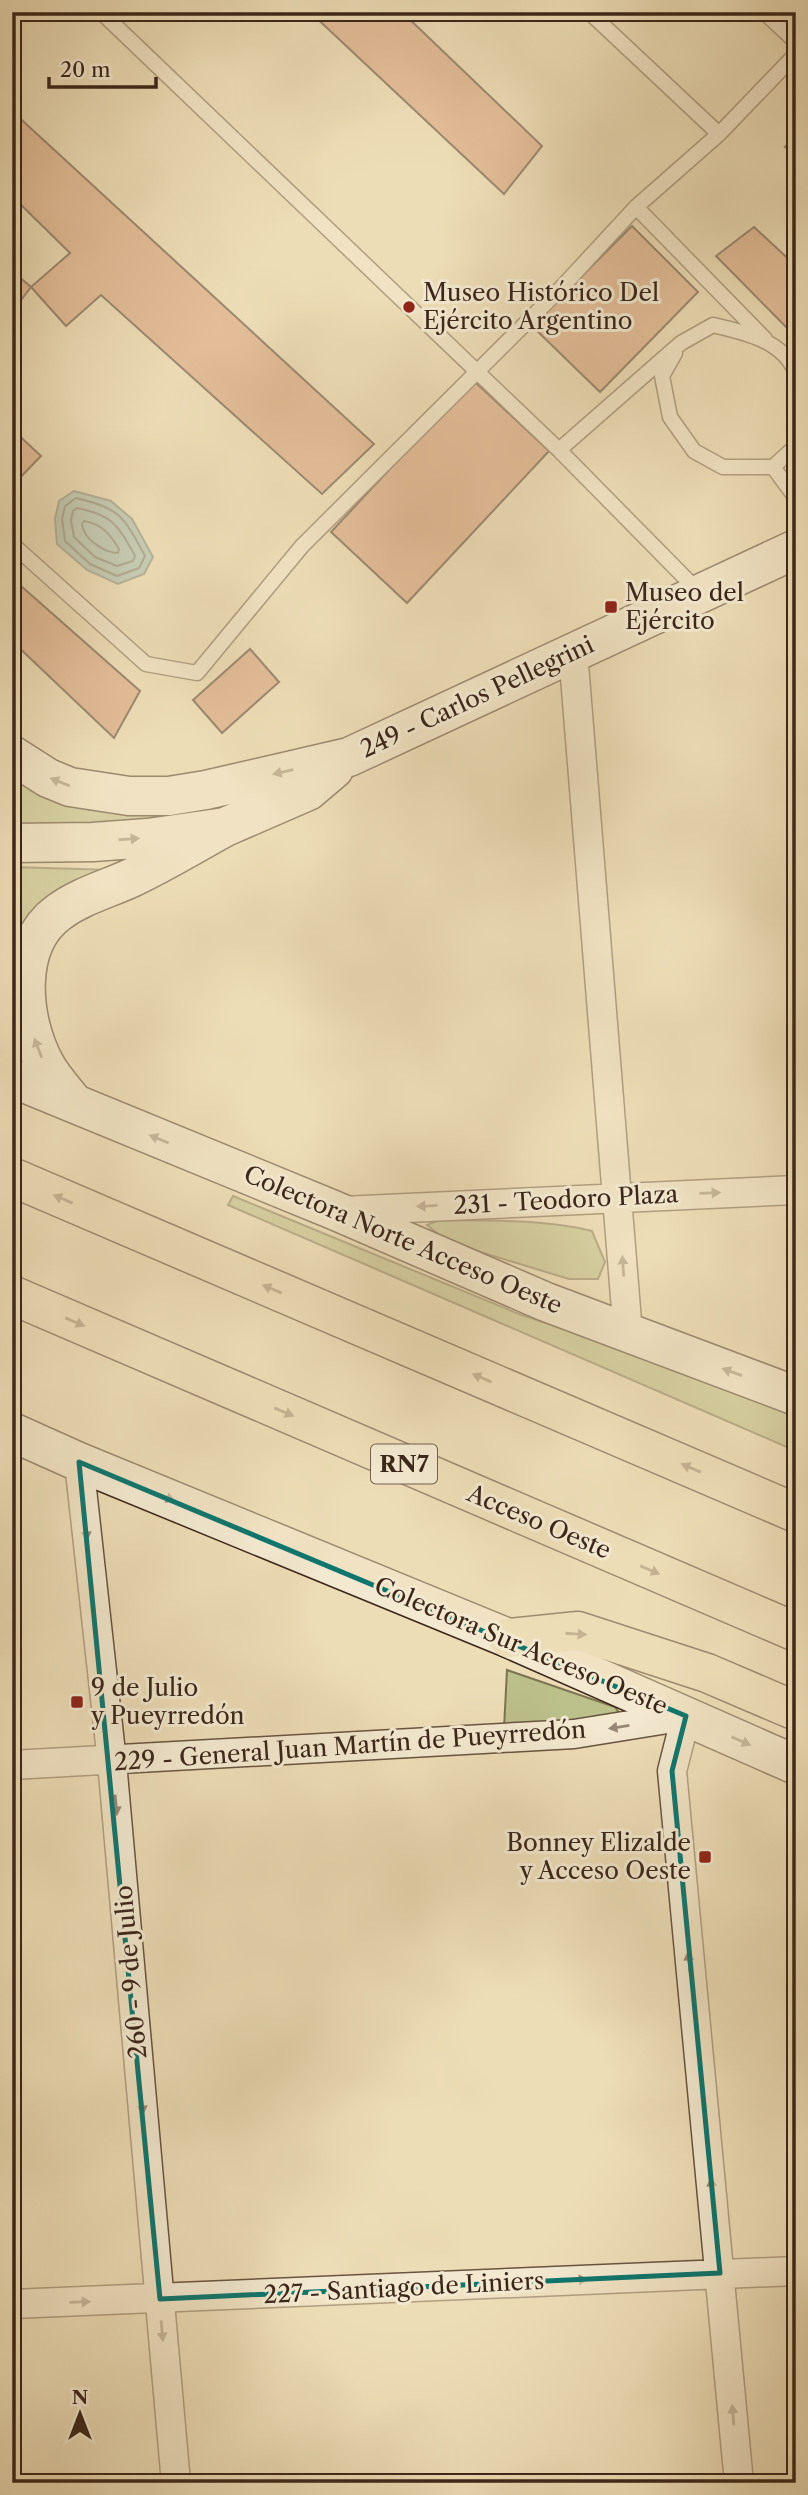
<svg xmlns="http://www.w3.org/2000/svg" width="808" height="2495" font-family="'Libre Caslon Text',serif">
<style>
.green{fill:#bcc08b;stroke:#7c7352;stroke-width:2}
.water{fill:#9abbb4;stroke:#747f76;stroke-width:2}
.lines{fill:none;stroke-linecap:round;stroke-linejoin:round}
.shore{stroke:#6a7067;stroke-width:2}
.building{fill:#d79976;stroke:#3b261a;stroke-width:2}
.lane-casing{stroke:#685441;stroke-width:17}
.street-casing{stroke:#685441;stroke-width:31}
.secondary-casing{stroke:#3b261a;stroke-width:41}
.highway-casing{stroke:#3b261a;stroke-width:41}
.lane{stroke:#f3e9d0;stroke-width:14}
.street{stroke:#f3e9d0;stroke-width:28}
.secondary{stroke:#f3e9d0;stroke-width:38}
.highway{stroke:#edddb6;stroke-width:38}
.oneway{fill:#978875}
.oneway2{fill:#948268}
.marked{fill:none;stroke:#0f766e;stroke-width:5;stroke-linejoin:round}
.poi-dot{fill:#8f2418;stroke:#f3e9d0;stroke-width:2.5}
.labels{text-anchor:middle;stroke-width:6;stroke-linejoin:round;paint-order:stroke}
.shield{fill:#f3e9d0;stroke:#726051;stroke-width:2}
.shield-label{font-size:23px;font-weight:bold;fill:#3b261a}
.poi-label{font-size:24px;fill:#3b261a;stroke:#f3e9d0;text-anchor:start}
.street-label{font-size:24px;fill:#3b261a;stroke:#f3e9d0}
</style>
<rect width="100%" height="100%" fill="#edddb6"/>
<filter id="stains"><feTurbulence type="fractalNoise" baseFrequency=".00286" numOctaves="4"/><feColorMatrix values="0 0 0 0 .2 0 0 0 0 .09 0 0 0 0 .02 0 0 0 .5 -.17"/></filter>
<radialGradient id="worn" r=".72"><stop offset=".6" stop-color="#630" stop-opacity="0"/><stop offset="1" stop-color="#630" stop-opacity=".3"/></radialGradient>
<!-- green -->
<path class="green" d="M 12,774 L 51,790 L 89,810 L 193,809 L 176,819 L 12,828 Z
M 12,867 L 113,870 L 65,890 L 23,1061 L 18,1063 L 12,1062 Z
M 233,1196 L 519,1314 L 737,1386 L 796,1410 L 796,1451 L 228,1205 Z
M 439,1220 C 490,1221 543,1219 592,1231 L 605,1262 L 598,1279 L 569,1279 L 448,1242 L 427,1225 Z
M 507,1670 L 615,1707 L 623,1718 L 504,1729 Z"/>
<!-- water -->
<path class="water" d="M 74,491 L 111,501 L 132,519 L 153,557 L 144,574 L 118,584 L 87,570 L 57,544 L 55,519 L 59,501 Z"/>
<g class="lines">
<!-- shore -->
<path class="shore" d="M 76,498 C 120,508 124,517 145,556 L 139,568 L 117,576 L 90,564 L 65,541 L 62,519 L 65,506 Z
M 77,508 C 113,515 118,525 135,556 L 133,561 L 117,566 L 95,557 L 74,537 L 71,520 L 73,511 Z
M 84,521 C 102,524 110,534 119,549 L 118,553 C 105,553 83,539 82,524 Z"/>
</g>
<!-- building -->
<path class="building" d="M 310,12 L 402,12 L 542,146 L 504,194 Z
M 12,111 L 374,444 L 322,494 L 101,295 L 66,326 L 31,287 L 70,253 L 12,196 Z
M 796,135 L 796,156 L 785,147 Z
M 632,226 L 698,292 L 600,392 L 532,326 Z
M 754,227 L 796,266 L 796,337 L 716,256 Z
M 12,271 L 31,287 L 12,312 Z
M 473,380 L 549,451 L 407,603 L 331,532 Z
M 12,429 L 41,456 L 12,486 Z
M 12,578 L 140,691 L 114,738 L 12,641 Z
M 250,649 L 279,682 L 222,733 L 193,700 Z"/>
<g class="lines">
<defs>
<path id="lane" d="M 101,12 L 559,450 L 698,591
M 589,12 L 719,134
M 764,12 L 796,42
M 636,207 L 765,339
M 675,353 L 662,376 L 670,417 L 694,451 L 723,467 L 773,467 L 796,446
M 559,450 L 681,343 L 713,325 C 743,332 783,340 796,373
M 773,467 L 796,498
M 12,544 L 146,664 L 197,673 L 302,546 L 562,287 L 636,207 L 719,134 L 796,54"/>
<path id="street" d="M 573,652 L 628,1334
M 342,1211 L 796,1190
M 79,1462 L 112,1762 L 176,2483
M 12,1765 L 574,1734 L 686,1716 L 672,1771 L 739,2483
M 12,2304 L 796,2271"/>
<path id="secondary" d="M 12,755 L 48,778 L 70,787 L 129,796 L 169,796 L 206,790 L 349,757 L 796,549
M 12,843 L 93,842 L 148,838 L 225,827 L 308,791 L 334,769
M 12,1078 L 336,1211 L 546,1302 L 796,1396
M 74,1103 C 64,1090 52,1078 45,1064 C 21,1020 13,945 59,912 C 81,896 107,889 131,878 C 163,863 194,844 225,827
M 12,1432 L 79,1462 L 508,1638 L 796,1765"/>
<path id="highway" d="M 12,1177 L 796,1513
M 12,1295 L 796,1632
M 508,1638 L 578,1631 L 707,1673 L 796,1711"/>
</defs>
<!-- lane casing -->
<use href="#lane" class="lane-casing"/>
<!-- street casing -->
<use href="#street" class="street-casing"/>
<!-- secondary casing -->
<use href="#secondary" class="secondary-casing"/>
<!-- highway casing -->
<use href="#highway" class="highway-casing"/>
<!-- lane -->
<use href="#lane" class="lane"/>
<!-- street -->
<use href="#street" class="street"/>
<!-- secondary -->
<use href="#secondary" class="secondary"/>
<!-- highway -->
<use href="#highway" class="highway"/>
</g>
<!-- one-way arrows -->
<defs><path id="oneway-solid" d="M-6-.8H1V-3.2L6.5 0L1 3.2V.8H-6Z" transform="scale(1.75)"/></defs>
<g class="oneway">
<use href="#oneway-solid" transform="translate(283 772) rotate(167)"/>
<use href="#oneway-solid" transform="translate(60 782) rotate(-158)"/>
<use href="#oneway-solid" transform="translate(129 839) rotate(-4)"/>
<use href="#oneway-solid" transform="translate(38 1048) rotate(-111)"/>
<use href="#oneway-solid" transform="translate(159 1139) rotate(-158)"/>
<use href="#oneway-solid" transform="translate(710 1193) rotate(-2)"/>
<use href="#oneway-solid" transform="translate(427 1206) rotate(177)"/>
<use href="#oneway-solid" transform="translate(623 1266) rotate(-94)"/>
<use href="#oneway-solid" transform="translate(732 1372) rotate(-160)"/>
<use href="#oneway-solid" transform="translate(165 1497) rotate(22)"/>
<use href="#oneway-solid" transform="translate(86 1530) rotate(84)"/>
<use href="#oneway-solid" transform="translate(619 1727) rotate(171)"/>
<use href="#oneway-solid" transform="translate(741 1741) rotate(24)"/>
<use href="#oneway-solid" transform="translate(116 1805) rotate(85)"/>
<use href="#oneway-solid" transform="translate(689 1962) rotate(-96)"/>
<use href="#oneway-solid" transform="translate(142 2104) rotate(85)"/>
<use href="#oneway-solid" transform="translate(712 2188) rotate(-96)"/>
<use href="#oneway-solid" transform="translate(577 2280) rotate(-3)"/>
<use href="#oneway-solid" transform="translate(80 2302) rotate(-2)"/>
<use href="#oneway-solid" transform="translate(162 2331) rotate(85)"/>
<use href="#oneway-solid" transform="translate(733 2415) rotate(-95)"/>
</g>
<g class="oneway2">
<use href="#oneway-solid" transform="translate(63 1199) rotate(-157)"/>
<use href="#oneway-solid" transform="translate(272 1289) rotate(-157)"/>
<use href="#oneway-solid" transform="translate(75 1322) rotate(23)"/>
<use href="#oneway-solid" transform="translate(482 1378) rotate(-157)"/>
<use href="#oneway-solid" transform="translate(284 1412) rotate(23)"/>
<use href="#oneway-solid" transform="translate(691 1468) rotate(-157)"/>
<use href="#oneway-solid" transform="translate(650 1570) rotate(23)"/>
<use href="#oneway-solid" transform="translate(576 1634) rotate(4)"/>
</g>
<!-- marked area -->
<path d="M0 0H808V2495H0ZM 79,1462 L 686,1716 L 672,1771 L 720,2273 L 160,2299 Z" fill="#edddb6" fill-opacity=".55" fill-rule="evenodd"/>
<path class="marked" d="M 79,1462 L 686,1716 L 672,1771 L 720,2273 L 160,2299 Z"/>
<!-- markers -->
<g class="poi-dot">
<circle cx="409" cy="307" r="7"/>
<rect x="604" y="600" width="14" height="14" rx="3.5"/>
<rect x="70" y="1695" width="14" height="14" rx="3.5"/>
<rect x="698" y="1850" width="14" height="14" rx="3.5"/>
</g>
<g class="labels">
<!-- shield labels -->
<rect class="shield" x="371" y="1444.5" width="66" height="39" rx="5"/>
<g class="shield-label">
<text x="404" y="1472">RN7</text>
</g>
<!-- poi labels -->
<g class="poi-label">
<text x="423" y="301">Museo Histórico Del<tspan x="423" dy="28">Ejército Argentino</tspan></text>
<text x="625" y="601">Museo del<tspan x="625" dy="28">Ejército</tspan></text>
<text x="91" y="1696">9 de Julio<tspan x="91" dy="28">y Pueyrredón</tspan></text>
<text x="691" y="1851" text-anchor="end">Bonney Elizalde<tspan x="691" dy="28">y Acceso Oeste</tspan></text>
</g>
<!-- street labels -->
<g class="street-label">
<text transform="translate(477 697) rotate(-25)" y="8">249 - Carlos Pellegrini</text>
<text transform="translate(566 1200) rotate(-3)" y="8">231 - Teodoro Plaza</text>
<text transform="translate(403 1240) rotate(23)" y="8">Colectora Norte Acceso Oeste</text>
<text transform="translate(539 1522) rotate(23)" y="8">Acceso Oeste</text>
<text transform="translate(521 1646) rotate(23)" y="8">Colectora Sur Acceso Oeste</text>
<text transform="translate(350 1746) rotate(-4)" y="8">229 - General Juan Martín de Pueyrredón</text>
<text transform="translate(131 1972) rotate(-95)" y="8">260 - 9 de Julio</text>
<text transform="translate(404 2288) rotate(-3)" y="8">227 - Santiago de Liniers</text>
</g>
</g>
<!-- margin -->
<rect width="808" height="2495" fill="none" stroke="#edddb6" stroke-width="42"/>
<rect x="14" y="14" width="780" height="2467" fill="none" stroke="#3b261a" stroke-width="3.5"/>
<rect x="21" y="21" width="766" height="2453" fill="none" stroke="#3b261a" stroke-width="2"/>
<!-- north arrow -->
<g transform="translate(80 2414)" stroke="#f3e9d0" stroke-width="5" paint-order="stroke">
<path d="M0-5L12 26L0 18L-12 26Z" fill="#3b261a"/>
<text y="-10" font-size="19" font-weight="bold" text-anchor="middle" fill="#3b261a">N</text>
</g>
<!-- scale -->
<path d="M49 77v10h107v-10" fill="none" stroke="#3b261a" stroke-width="3.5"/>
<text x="60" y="77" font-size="21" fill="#3b261a" stroke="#f3e9d0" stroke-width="5" paint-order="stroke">20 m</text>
<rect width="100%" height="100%" filter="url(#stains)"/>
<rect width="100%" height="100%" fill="url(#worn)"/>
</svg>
